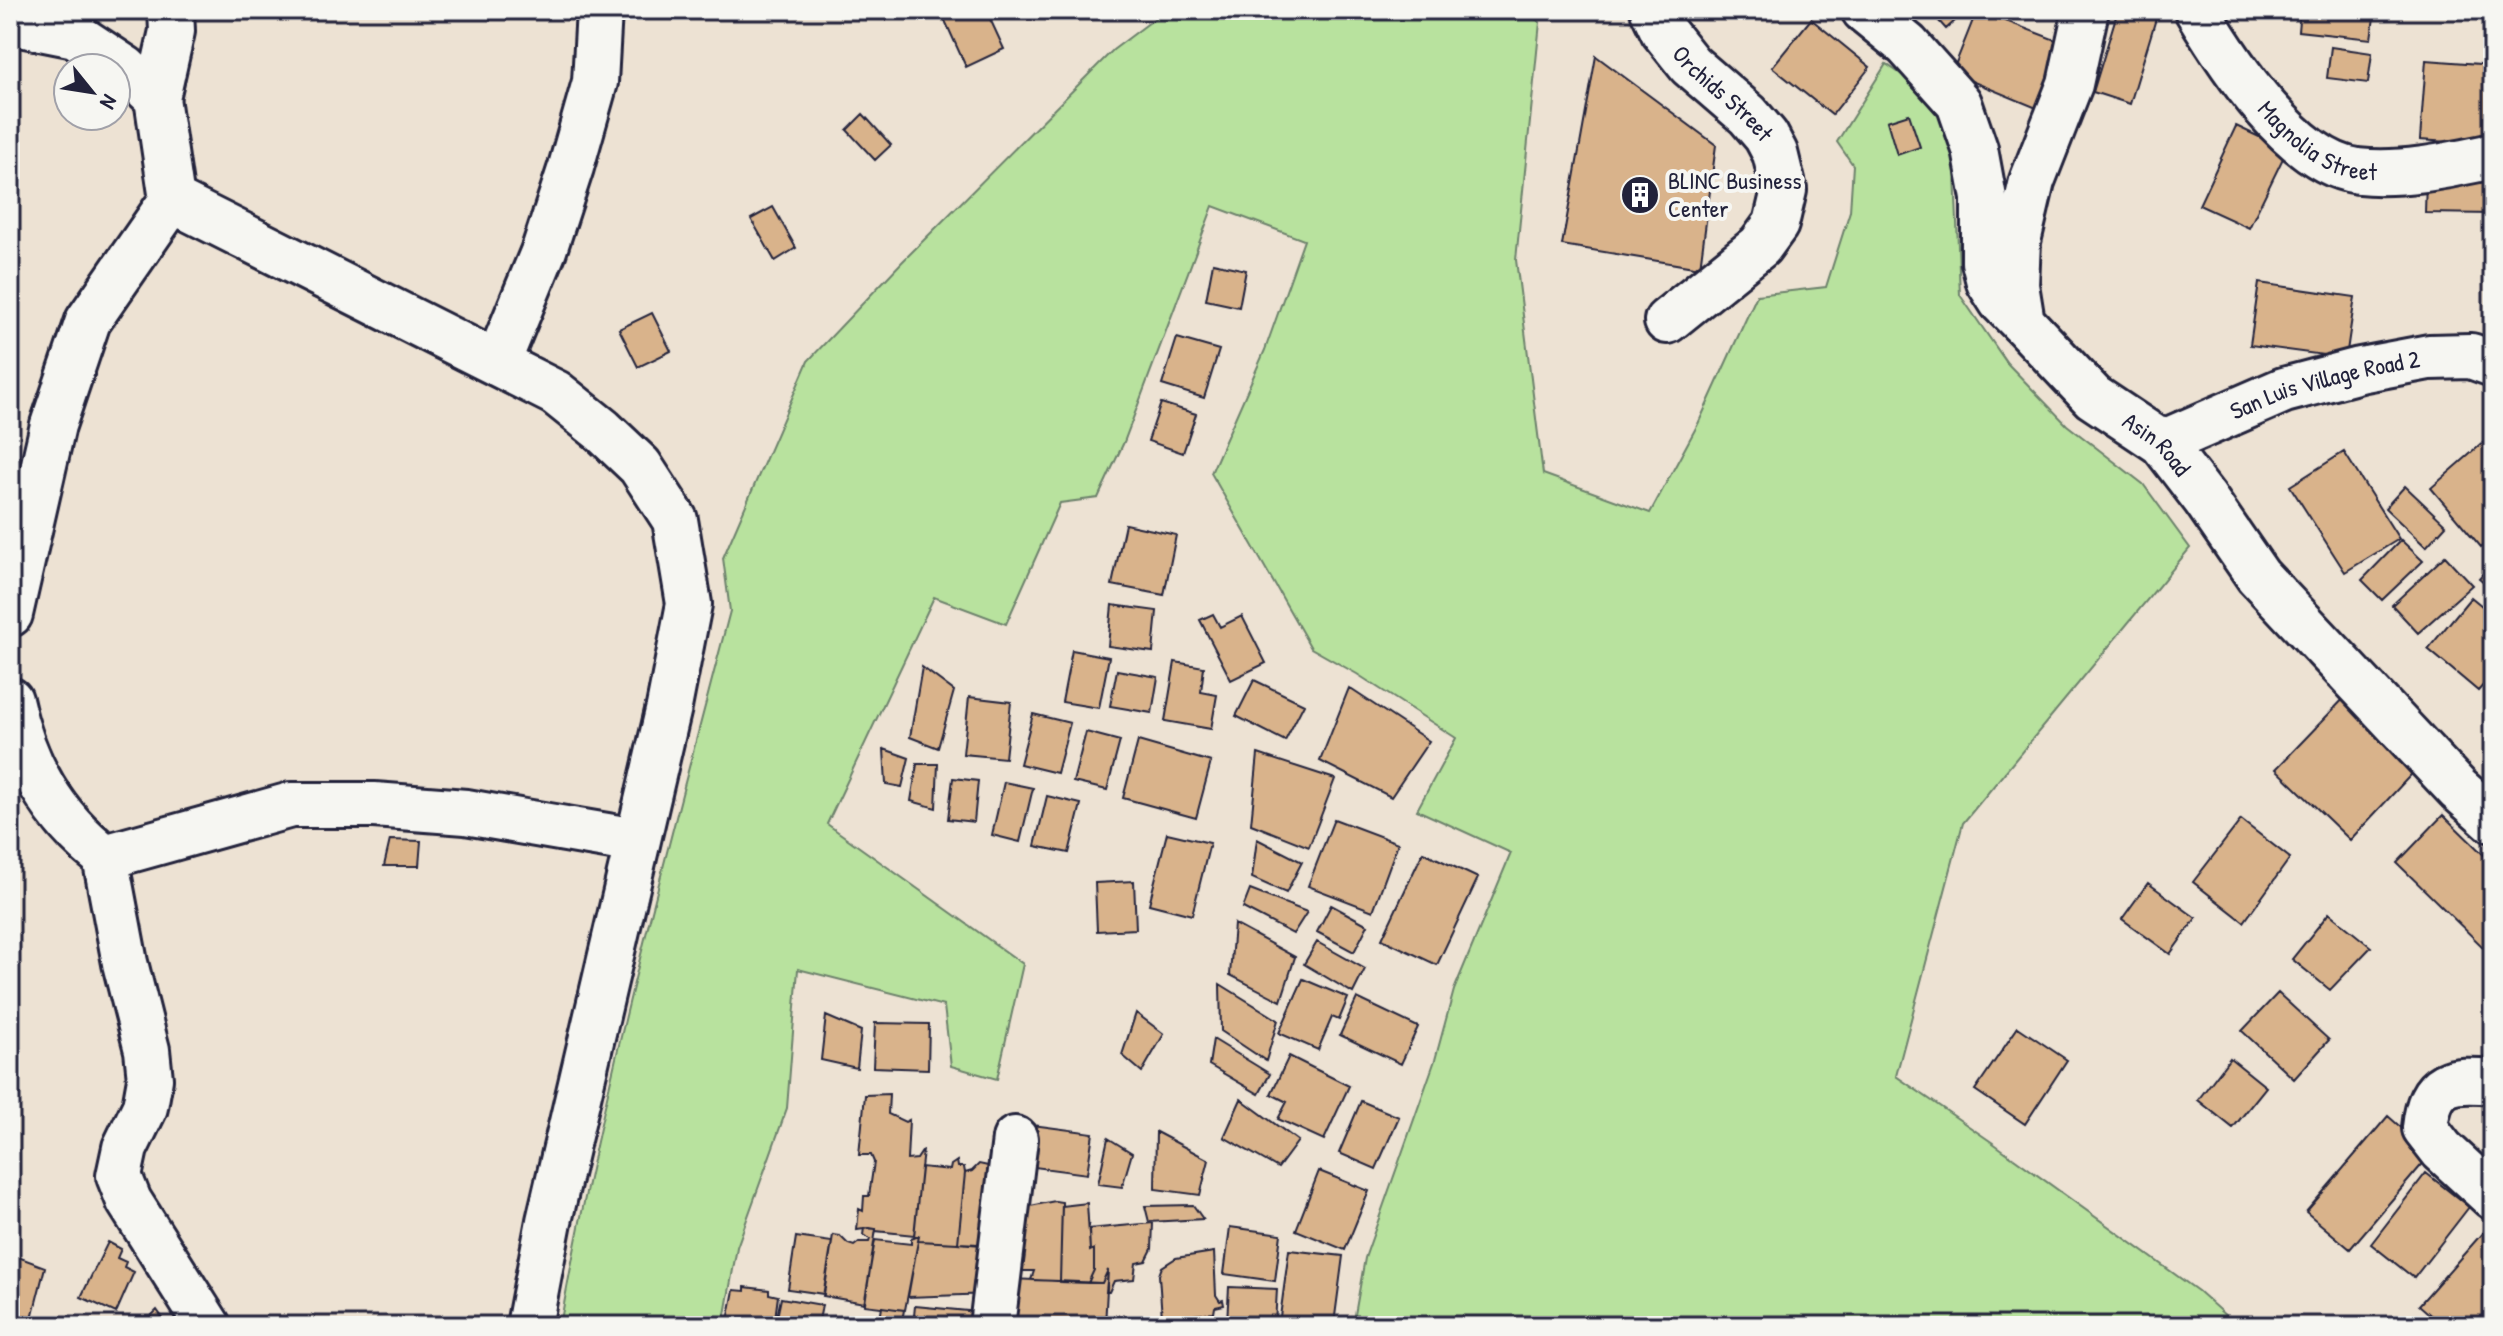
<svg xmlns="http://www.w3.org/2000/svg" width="2503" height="1336" font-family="'Patrick Hand',sans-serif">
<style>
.green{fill:#b8e29e;stroke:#6d826c;stroke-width:2}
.building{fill:#d9b38b;stroke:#22223b;stroke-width:2}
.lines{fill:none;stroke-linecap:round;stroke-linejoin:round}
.minor-casing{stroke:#22223b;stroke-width:50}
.major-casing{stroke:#22223b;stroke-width:50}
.minor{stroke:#f6f6f2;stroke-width:44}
.major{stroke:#f6f6f2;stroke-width:44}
.labels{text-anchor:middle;stroke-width:8;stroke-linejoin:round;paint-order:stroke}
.street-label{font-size:24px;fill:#22223b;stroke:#f6f6f2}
.poi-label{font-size:24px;fill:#22223b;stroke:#f6f6f2;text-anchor:start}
</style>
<rect width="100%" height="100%" fill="#ede2d3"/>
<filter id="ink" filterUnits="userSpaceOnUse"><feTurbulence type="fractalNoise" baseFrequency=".0125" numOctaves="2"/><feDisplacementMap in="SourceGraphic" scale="16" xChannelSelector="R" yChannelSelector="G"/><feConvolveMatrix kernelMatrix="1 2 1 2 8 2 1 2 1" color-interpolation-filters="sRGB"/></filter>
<g filter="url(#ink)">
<!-- green -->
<path class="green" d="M 1166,10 L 1520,10 L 1540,22 L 1516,260 L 1543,474 L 1650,513 L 1698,424 L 1757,295 L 1826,287 L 1850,211 L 1853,165 L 1837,142 L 1886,64 L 1930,94 L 1954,148 L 1960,295 L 2007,363 L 2067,425 L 2143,484 L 2190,548 L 1963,823 L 1896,1076 L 1993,1143 L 2198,1291 L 2237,1326 L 1353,1326 L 1365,1258 L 1435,1060 L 1454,990 L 1511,853 L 1417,810 L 1456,738 L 1357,674 L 1311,648 L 1211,473 L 1265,350 L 1304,240 L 1213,206 L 1124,442 L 1098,498 L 1060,503 L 1006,624 L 934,597 L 827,824 L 1023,964 L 997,1079 L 951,1066 L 944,1006 L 798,969 L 787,1108 L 737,1247 L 723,1326 L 560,1326 C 603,1085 668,848 730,611 L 723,558 L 808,361 L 902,262 L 1113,50 Z"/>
<!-- building -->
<path class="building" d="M 951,10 L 986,10 L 1004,49 L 966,67 L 942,14 Z
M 1929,10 L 1967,10 L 1946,29 Z
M 1977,10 L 2071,46 L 2044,111 L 1952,73 Z
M 2118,10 L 2158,12 L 2130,104 L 2093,92 Z
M 2300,10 L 2375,10 L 2371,39 L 2298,31 Z
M 1811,19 L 1870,67 L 1832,115 L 1772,67 Z
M 2331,47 L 2372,53 L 2368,83 L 2327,78 Z
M 1596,56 L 1716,145 L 1700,268 L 1562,245 Z
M 2426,60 L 2493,65 L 2492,145 L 2420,140 Z
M 863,114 L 891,145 L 875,160 L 847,130 Z
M 1909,114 L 1920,147 L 1897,155 L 1887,121 Z
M 2236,126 L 2287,150 L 2249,228 L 2199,205 Z
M 2426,179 L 2493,180 L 2493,214 L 2425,213 Z
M 773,207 L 796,248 L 775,261 L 751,219 Z
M 1213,263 L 1246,270 L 1239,307 L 1206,300 Z
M 2259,283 L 2355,297 L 2346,358 L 2250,345 Z
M 652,313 L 671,351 L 638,367 L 619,329 Z
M 1177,338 L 1219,350 L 1204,398 L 1162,385 Z
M 1161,403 L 1196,414 L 1183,453 L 1148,441 Z
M 2493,434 L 2493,537 L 2481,547 L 2431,488 Z
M 2344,452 L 2399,539 L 2345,572 L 2290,486 Z
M 2405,486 L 2446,525 L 2426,547 L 2385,508 Z
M 1125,524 L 1176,535 L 1164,595 L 1112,585 Z
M 2401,540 L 2423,561 L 2382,600 L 2362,580 Z
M 2445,556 L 2472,585 L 2418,633 L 2392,605 Z
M 2493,562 L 2493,590 L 2479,578 Z
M 2471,597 L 2493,615 L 2493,674 L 2478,691 L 2428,649 Z
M 1112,605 L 1157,611 L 1153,652 L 1108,646 Z
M 1213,614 L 1220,627 L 1242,616 L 1266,663 L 1231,680 L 1200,620 Z
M 1072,650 L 1109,657 L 1099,708 L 1062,702 Z
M 1175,662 L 1204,667 L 1201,692 L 1217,695 L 1211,729 L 1165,721 Z
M 922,667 L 954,691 L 938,748 L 910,737 Z
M 1117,670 L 1158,677 L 1152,713 L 1110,706 Z
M 1254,680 L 1304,704 L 1285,741 L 1236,716 Z
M 1349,688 L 1429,741 L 1391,797 L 1320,761 Z
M 2349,693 L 2422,763 L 2350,840 L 2276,769 Z
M 969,697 L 1011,702 L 1005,758 L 963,754 Z
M 1033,714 L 1070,723 L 1057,773 L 1020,764 Z
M 1086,732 L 1120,741 L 1107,790 L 1073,782 Z
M 1138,741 L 1211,762 L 1196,818 L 1123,798 Z
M 884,749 L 909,758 L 902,787 L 886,784 Z
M 1258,754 L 1335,779 L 1309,847 L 1251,824 Z
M 917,764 L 938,764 L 936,808 L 911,801 Z
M 953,778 L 978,781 L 974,822 L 948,819 Z
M 1004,782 L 1033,788 L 1020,842 L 992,835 Z
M 1047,796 L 1081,804 L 1069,853 L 1035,846 Z
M 2443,815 L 2493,864 L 2492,956 L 2397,863 Z
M 1334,819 L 1398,843 L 1373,911 L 1308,886 Z
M 2241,820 L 2290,858 L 2244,922 L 2193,882 Z
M 1167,833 L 1210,843 L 1192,915 L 1149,904 Z
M 1257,839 L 1302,862 L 1286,893 L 1252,878 Z
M 390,840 L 421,841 L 419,866 L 384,866 Z
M 1423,852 L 1478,878 L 1437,965 L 1382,939 Z
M 1134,881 L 1136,929 L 1097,931 L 1095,883 Z
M 2148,883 L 2196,918 L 2170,954 L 2122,919 Z
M 1250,890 L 1307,912 L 1293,934 L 1243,908 Z
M 1331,905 L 1368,925 L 1354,952 L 1317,932 Z
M 2329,913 L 2371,947 L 2330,990 L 2292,959 Z
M 1234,924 L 1295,957 L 1281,1001 L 1230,975 Z
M 1317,942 L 1365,969 L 1353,993 L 1304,964 Z
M 1303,979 L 1348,998 L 1339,1020 L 1332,1017 L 1318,1050 L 1279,1033 Z
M 1220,984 L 1278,1020 L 1266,1061 L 1221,1031 Z
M 2278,993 L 2329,1040 L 2294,1079 L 2242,1031 Z
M 1357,998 L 1418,1027 L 1401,1064 L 1340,1035 Z
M 1136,1013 L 1164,1034 L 1142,1072 L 1122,1055 Z
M 826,1016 L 861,1031 L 857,1068 L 821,1060 Z
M 875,1023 L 929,1024 L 928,1069 L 873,1067 Z
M 2018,1027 L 2067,1060 L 2025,1124 L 1975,1090 Z
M 1213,1039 L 1270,1074 L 1259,1094 L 1209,1065 Z
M 1289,1056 L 1349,1086 L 1324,1140 L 1278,1119 L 1287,1102 L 1271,1094 Z
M 2230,1058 L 2266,1087 L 2233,1128 L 2198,1100 Z
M 889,1094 L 888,1114 L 905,1122 L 909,1120 L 907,1160 L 917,1159 L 923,1150 L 914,1235 L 876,1231 L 876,1229 L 870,1228 L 857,1230 L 859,1209 L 863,1211 L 864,1196 L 869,1196 L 874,1162 L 871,1155 L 859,1155 L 865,1095 Z
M 1241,1099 L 1298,1141 L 1278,1168 L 1224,1137 Z
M 1361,1101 L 1399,1117 L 1376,1169 L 1339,1153 Z
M 2388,1116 L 2431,1154 L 2350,1249 L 2306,1212 Z
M 1025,1124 L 1093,1133 L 1087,1174 L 1019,1165 Z
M 1156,1132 L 1209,1160 L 1200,1195 L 1155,1189 Z
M 1108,1138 L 1132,1153 L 1122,1187 L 1098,1184 Z
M 989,1157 L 1000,1158 L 981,1245 L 958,1243 L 965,1173 L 972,1171 L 979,1164 L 988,1166 Z
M 957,1161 L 958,1167 L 964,1167 L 965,1173 L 958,1243 L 918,1241 L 919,1236 L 914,1237 L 921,1167 L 950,1170 L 951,1165 Z
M 1319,1171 L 1369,1191 L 1345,1250 L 1296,1230 Z
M 2426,1173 L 2469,1207 L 2414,1278 L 2371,1244 Z
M 1055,1201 L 1062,1202 L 1060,1281 L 1031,1280 L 1034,1271 L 1019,1271 L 1025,1207 Z
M 1087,1203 L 1090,1251 L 1094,1249 L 1094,1270 L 1088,1283 L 1060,1282 L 1062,1206 Z
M 1193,1205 L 1203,1219 L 1149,1222 L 1145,1206 Z
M 2493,1221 L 2493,1306 L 2475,1326 L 2443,1326 L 2419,1305 Z
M 1153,1223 L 1152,1249 L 1146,1261 L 1136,1263 L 1134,1279 L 1114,1281 L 1109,1292 L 1106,1292 L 1108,1270 L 1102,1283 L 1088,1283 L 1094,1270 L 1094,1249 L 1090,1251 L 1089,1229 Z
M 1230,1227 L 1281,1234 L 1275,1281 L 1224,1274 Z
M 864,1228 L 876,1229 L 865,1303 L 823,1296 L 833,1235 L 840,1236 L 848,1244 L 854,1246 L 859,1242 L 869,1242 L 870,1239 L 863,1235 Z
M 919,1236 L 905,1310 L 864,1305 L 875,1240 L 911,1244 L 911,1239 Z
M 796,1237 L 832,1242 L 824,1294 L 788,1289 Z
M 918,1241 L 978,1244 L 990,1294 L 908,1297 Z
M 108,1242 L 121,1249 L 117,1258 L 126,1262 L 124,1267 L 134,1272 L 116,1313 L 81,1297 Z
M 1289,1250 L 1343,1256 L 1334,1324 L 1280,1317 Z
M 1214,1252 L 1216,1295 L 1220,1301 L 1223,1300 L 1224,1305 L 1215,1307 L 1214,1313 L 1162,1318 L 1159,1275 L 1162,1267 L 1176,1258 Z
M 10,1254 L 45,1267 L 30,1326 L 10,1326 Z
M 1108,1270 L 1105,1326 L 998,1326 L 1012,1279 L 1102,1283 Z
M 745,1287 L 769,1290 L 769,1294 L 778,1296 L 774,1326 L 727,1326 L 734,1290 L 745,1291 Z
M 1229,1287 L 1277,1289 L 1275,1324 L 1227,1322 Z
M 781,1298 L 822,1305 L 818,1326 L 782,1326 L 776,1322 Z
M 915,1306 L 978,1312 L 978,1326 L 913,1326 Z
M 882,1307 L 904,1310 L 901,1326 L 879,1326 Z
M 157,1310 L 166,1323 L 163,1326 L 149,1326 L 145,1322 Z"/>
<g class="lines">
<defs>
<g id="minor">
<path id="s1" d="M 1653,10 L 1663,31 L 1690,65 L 1748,115 L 1766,136 L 1775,153 L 1784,190 L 1776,224 L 1760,246 L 1667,321"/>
<path d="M 1864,10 L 1907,45 L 1959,103 L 1975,149 L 1984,198 L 1984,262 L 1989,282 L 2001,301 L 2022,322"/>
<path id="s2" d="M 2197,10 C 2228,62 2293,163 2358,171 C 2403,176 2450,165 2493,156"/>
<path d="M 10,22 L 75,35 L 125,68 L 157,98 L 172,200"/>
<path d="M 157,98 L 172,31 L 171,10"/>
<path d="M 172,200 L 556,393 L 602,430 L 640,466 L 675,520 L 689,604 L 669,707 L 549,1221 L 529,1326"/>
<path d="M 498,362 L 544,250 L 571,167 L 595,82 L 599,10"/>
<path id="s3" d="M 2162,443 L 2284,390 L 2360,370 L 2429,357 L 2471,356 L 2493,364"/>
<path d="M 10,614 L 53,425 L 88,321 L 172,200"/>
<path d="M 10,700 C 24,765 53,817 105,857 L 125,963 L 147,1050 L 150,1079 L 145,1107 L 125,1148 L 119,1176 L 129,1201 L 208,1326"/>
<path d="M 105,857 L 291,805 L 374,805 L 466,812 L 636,841"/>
<path d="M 2493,1082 C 2450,1078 2430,1080 2425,1128 L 2442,1150 L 2493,1197"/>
<path d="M 992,1326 L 1015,1139"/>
</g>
<g id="major">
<path id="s4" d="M 2086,10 L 2070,84 L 2032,181 L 2018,241 L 2016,285 L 2022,322 L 2093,397 L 2162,443 L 2205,499 L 2258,576 L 2458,789 L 2493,820"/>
</g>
</defs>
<!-- minor casing -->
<use href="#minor" class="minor-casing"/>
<!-- major casing -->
<use href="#major" class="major-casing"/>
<!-- minor -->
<use href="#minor" class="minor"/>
<!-- major -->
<use href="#major" class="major"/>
</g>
</g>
<!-- icons -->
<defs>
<symbol id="building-disc" viewBox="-11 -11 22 22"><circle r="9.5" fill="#22223b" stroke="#f6f6f2"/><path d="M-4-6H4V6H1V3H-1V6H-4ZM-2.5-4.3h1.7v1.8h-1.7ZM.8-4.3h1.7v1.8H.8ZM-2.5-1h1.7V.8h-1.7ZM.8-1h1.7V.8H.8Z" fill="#fff"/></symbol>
</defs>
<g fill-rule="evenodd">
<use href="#building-disc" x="1618" y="173" width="44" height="44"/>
</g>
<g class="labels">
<!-- street labels -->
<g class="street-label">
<text dy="8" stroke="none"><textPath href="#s1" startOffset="110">Orchids Street</textPath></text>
<text dy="8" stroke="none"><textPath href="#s2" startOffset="184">Magnolia Street</textPath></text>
<text dy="8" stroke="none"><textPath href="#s3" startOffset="174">San Luis Village Road 2</textPath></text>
<text dy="8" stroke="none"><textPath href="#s4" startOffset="506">Asin Road</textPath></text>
</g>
<!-- poi labels -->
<g class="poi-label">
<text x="1668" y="189">BLINC Business<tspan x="1668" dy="28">Center</tspan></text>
</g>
</g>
<!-- margin -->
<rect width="2503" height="1336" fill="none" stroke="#f6f6f2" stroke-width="40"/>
<rect x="20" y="20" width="2463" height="1296" fill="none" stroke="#22223b" stroke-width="3" filter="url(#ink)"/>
<!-- north arrow -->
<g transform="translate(92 92) rotate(120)"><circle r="38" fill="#f6f6f2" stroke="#a1a1a9" stroke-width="2"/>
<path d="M0-6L14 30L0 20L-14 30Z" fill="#22223b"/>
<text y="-12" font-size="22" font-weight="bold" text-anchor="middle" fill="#22223b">N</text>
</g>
</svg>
